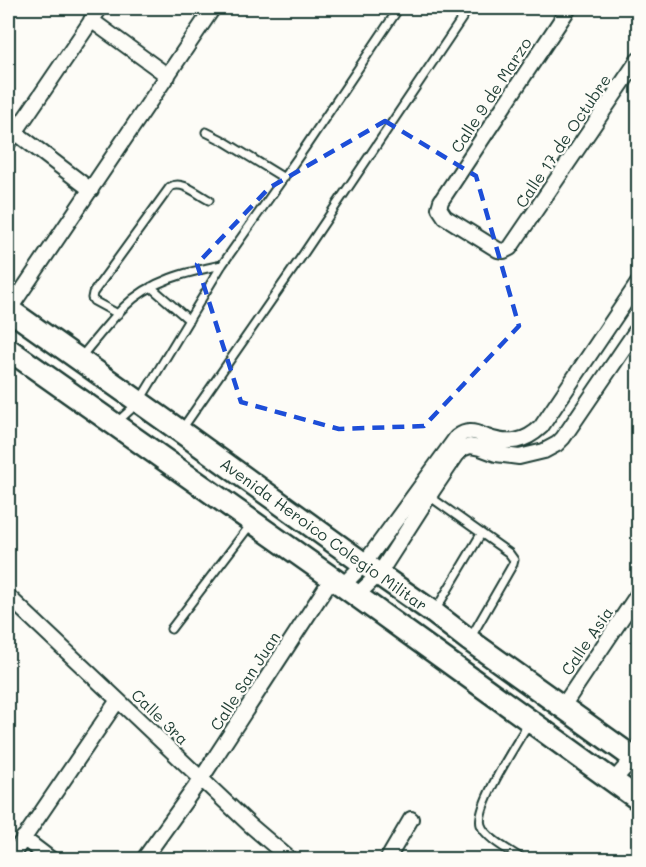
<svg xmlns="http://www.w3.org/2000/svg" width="646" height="867" font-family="Mali,sans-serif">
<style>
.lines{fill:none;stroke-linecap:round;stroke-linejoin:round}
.lane-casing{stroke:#1f3d34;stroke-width:11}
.street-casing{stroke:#1f3d34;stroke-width:18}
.primary-casing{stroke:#1f3d34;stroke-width:26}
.lane{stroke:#fdfcf7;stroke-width:7}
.street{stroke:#fdfcf7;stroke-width:14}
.primary{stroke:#fdfcf7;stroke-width:21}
.marked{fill:none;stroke:#1d4ed8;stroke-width:4.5;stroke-dasharray:12 8;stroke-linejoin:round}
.labels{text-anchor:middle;stroke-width:4.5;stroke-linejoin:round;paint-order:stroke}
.street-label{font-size:16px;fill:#1f3d34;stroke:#fdfcf7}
</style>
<rect width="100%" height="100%" fill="#fdfcf7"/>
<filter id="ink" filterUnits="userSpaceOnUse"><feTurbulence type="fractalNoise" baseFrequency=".0167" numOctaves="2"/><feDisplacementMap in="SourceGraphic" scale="12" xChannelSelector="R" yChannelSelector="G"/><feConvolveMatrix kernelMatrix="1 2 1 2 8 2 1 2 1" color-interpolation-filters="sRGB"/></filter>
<g filter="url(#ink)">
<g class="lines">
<defs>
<path id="lane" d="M 206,132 L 222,140 L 284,178
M 151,287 L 189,320
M 118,314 L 94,301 L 92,298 L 93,293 L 170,187 C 183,180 197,194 209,200
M 81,357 C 95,340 109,322 124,307 C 151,280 187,272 222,265
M 116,423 L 139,402 L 222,265 L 306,146 L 399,8
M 182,429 L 300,259 L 469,8
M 429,496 L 509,553 L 514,560 L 513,564 L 471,637
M 435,611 L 481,534
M 171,629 L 251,524
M 524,860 C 512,852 485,838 481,825 C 475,806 518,742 528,724"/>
<path id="street" d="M 569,8 L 441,201 L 439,208 L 445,217 L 498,250 L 504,251 L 510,248 L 638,60
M 91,20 L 168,76
M 15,132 L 91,190
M 8,143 L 100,8
M 9,310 L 213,8
M 342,586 L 364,564 L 456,438 C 460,435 463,432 469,432 C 475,431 482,435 487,437 C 509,445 525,442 541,427 L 638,283
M 8,596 L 250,825 L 291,860
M 356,596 L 379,574 L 429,496 L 456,456 L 462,449 L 470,446 L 480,448 L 496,454 L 519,457 L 544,451 L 557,444 L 563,438 L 638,328
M 563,706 L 638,594
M 613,781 L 637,754
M 23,838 L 52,860
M 9,860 L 118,700
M 143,860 L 201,779 L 332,578
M 387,860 L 411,819"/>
<g id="primary">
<path id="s1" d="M 8,309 L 180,431 L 364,564 L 434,613 L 469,640 L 638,761"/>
<path d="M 8,349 L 332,578 L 638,799"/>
</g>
</defs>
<!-- lane casing -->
<use href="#lane" class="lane-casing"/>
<!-- street casing -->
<use href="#street" class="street-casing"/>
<!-- primary casing -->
<use href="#primary" class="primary-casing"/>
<!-- lane -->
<use href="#lane" class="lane"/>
<!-- street -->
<use href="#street" class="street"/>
<!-- primary -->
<use href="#primary" class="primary"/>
</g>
</g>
<!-- marked area -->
<path class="marked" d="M 385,121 L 476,176 L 519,326 L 424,426 L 339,429 L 241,402 L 197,264 L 269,188 Z"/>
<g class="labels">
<!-- street labels -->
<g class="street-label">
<text transform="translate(491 95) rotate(-57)" y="6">Calle 9 de Marzo</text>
<text transform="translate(563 141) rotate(-56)" y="6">Calle 17 de Octubre</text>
<text dy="6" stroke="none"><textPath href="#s1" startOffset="388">Avenida Heroico Colegio Militar</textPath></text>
<text transform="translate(587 641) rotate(-56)" y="6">Calle Asia</text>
<text transform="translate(245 681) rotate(-57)" y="6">Calle San Juan</text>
<text transform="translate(160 717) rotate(44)" y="6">Calle 3ra</text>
</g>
</g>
<!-- margin -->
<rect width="646" height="867" fill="none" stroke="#fdfcf7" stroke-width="30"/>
<rect x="15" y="15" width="616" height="837" fill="none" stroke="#1f3d34" stroke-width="2" filter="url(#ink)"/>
</svg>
